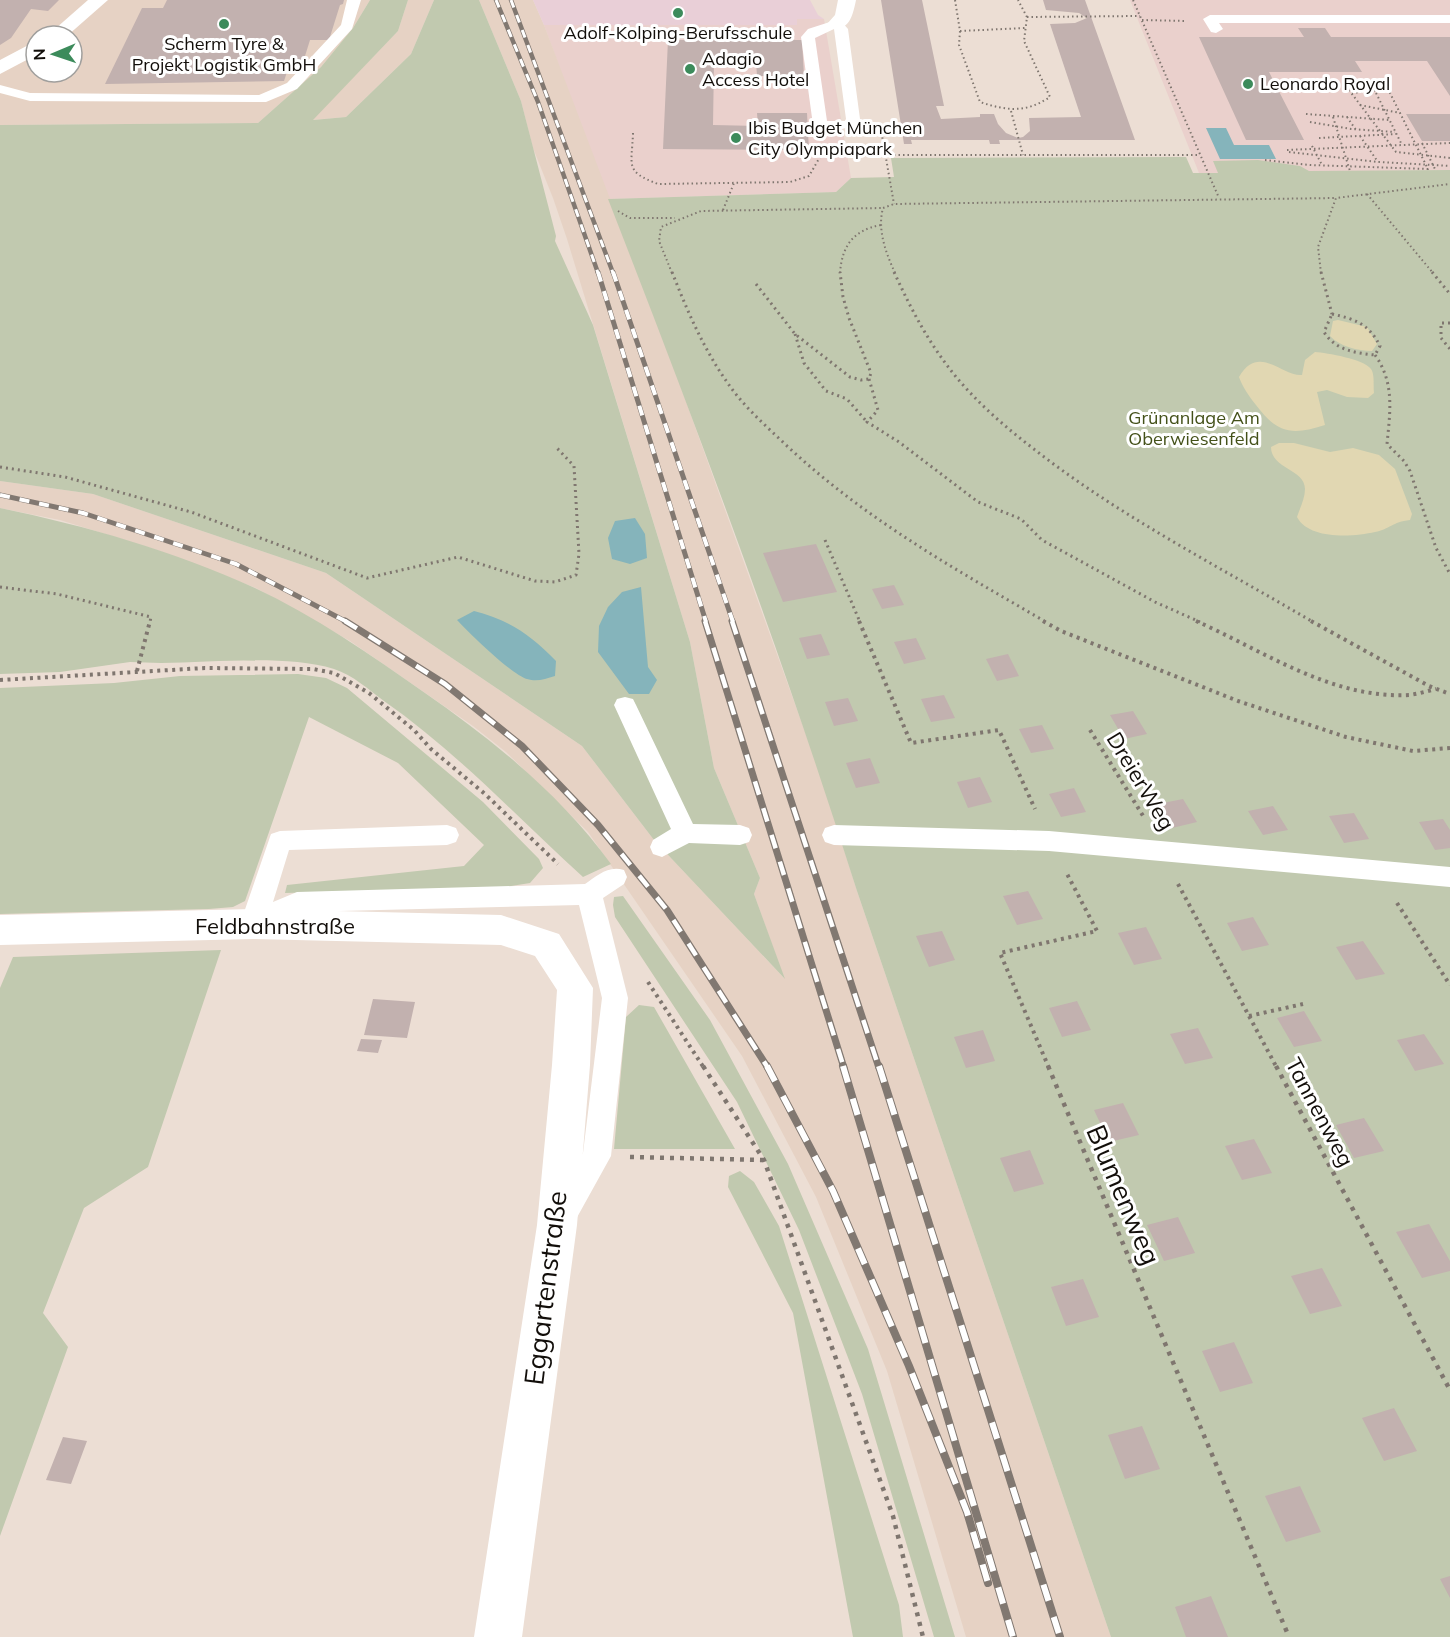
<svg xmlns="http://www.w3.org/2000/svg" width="1450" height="1637" font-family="Mulish,sans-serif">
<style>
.commercial{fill:#ead0cc}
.built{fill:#e6d2c4;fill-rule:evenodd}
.education{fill:#e9cfd7}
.green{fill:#c1c9af}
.sand{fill:#e1d7b2}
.water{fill:#85b4bb}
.building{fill:#c2b1af}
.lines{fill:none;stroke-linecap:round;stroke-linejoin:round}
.path-far3{stroke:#7f766f;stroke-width:2;stroke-dasharray:1.5 3;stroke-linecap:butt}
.path-far2{stroke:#7f766f;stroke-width:3;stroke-dasharray:2 4;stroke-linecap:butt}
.path-far1{stroke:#7f766f;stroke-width:4;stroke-dasharray:3 4.5;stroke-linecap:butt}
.path{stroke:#7f766f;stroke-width:4.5;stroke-dasharray:4 6;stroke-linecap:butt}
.lane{fill:#fff;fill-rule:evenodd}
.street{fill:#fff;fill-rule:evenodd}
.secondary{fill:#fff;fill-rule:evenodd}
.rail-far3-casing{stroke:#817871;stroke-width:4.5}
.rail-far2-casing{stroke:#817871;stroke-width:5}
.rail-far1-casing{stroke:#817871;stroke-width:7}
.rail-casing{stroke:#817871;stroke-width:8}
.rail-far3{stroke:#fff;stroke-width:3;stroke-dasharray:8;stroke-linecap:butt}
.rail-far2{stroke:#fff;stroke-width:4;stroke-dasharray:10;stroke-linecap:butt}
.rail-far1{stroke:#fff;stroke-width:4.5;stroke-dasharray:14;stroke-linecap:butt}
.rail{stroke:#fff;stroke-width:6;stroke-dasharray:17;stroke-linecap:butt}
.poi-dot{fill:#3c8b5b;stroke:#fff;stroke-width:2}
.labels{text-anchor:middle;stroke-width:6;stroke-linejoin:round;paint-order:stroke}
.far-poi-label{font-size:18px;fill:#120e0a;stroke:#fff;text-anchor:start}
.far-park-label{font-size:18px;fill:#445119;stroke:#fff}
.street-label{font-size:22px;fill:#120e0a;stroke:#fff}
.near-street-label{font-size:27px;fill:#120e0a;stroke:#fff}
</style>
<rect width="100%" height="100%" fill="#ecded4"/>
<!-- commercial -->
<path class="commercial" d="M 1130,0 L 1450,0 L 1450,170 L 1199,173 Z
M 797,19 L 824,19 L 851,178 L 836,192 L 608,199 L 544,25 L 797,25 Z"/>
<!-- built -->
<path class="built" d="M 0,0 L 370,0 L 353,28 L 321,67 L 258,123 L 0,125 ZM 36,36 L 72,36 L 72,72 L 36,72 Z
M 408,0 L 434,0 L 411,54 L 346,117 L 312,120 L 398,31 Z
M 479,0 L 533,0 L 544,25 L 666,346 L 822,779 L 857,891 L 1111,1637 L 966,1637 L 887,1371 L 816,1197 L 742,1056 L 588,832 L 506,752 L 473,726 L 350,641 L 256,588 L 157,550 L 60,520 L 0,508 L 0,481 L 93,494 L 326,573 L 582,746 L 654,840 L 784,978 L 754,894 L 760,878 L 714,768 L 690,642 L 567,239 L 553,198 L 533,148 L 521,101 Z"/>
<!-- education -->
<path class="education" d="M 533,0 L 810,0 L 818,15 L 824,19 L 797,19 L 797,25 L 544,25 Z"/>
<!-- green -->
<path class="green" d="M 370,0 L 408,0 L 398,31 L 313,120 L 346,117 L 411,54 L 434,0 L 479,0 L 521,101 L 556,236 L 555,241 L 593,325 L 690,642 L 714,768 L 760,878 L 754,894 L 785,979 L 654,840 L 582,746 L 326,573 L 93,494 L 0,481 L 0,125 L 258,123 L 321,67 L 353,28 Z
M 1186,157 L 1193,173 L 1218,173 L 1213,161 L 1258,160 L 1300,166 L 1309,171 L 1450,170 L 1450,1637 L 1111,1637 L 857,891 C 783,657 697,427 608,199 L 836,192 L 851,178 L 894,177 L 891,158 Z
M 0,508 C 87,526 174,551 255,588 C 315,616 371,655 425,693 C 494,741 561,795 611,864 L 583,877 C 517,817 457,752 384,701 C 369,690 353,675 334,669 C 285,654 213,663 161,663 L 130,662 L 60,672 L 0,674 Z
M 298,674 L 326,678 L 347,688 L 483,802 L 539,859 L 543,868 L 530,883 L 505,887 L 285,893 L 287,885 L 464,866 L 484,845 L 398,763 L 309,717 L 245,901 L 233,907 L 209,909 L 0,914 L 0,688 L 114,683 L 180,676 Z
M 623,896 L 710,1020 L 788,1164 L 868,1349 L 955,1637 L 934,1637 L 862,1394 L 799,1230 L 737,1102 L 615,917 L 613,905 L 614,897 Z
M 221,950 L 148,1167 L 84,1208 L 43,1313 L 68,1347 L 0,1536 L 0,988 L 13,957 Z
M 639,1005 L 654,1007 L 735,1149 L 614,1149 L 626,1017 Z
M 740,1171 L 754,1182 L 779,1226 L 899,1605 L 903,1637 L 853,1637 L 793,1313 L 728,1187 L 729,1176 Z"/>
<!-- sand -->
<path class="sand" d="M 1338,320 L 1367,327 L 1377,344 L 1372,351 C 1358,351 1339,346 1330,336 L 1333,321 Z
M 1315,352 C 1327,353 1364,359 1371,369 C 1375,375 1373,386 1374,393 L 1368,398 L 1347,397 L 1327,390 L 1317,392 L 1325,425 C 1291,436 1277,433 1256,405 C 1249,396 1243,388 1239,377 C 1259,343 1282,377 1302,375 L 1305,360 Z
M 1279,443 L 1294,443 L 1330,452 L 1353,448 L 1379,455 L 1395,469 L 1412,514 L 1410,520 C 1392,522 1390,529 1375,532 C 1353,537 1309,540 1297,517 C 1300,508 1305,498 1305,489 C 1305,469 1271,469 1271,447 Z"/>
<!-- water -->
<path class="water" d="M 1206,128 L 1226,128 L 1234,145 L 1269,145 L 1276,159 L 1220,159 Z
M 635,518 L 645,534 L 647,558 L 630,564 L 612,559 L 608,538 L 615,521 Z
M 641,587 L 648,667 L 657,680 L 649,694 L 629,694 L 598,652 L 599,626 L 608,607 L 622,592 Z
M 474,611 C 509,620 531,635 556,661 L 555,676 C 545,679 537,682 527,679 C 512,675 468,632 457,620 Z"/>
<!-- building -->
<path class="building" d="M 0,0 L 59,0 L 48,11 L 31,9 L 11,38 L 0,45 Z
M 167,0 L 344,0 L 343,4 L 340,5 L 329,40 L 310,40 L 300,72 L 287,72 L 284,81 L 105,84 L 142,8 L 163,8 Z
M 881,0 L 922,0 L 944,106 L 936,106 L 941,119 L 980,117 L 980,114 L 994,114 L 998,124 L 1006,133 L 1018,138 L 1023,137 L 1030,131 L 1029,118 L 1081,117 L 1050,24 L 1075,23 L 1087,18 L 1079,13 L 1046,10 L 1043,0 L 1085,0 L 1135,140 L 999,140 L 1000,144 L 990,144 L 989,140 L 911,140 L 912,144 L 904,144 Z
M 1298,28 L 1325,28 L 1331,37 L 1450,37 L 1450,96 L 1427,61 L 1355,61 L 1362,72 L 1269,72 L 1304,140 L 1246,140 L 1199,37 L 1304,37 Z
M 668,40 L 802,40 L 804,76 L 757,76 L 756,62 L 714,62 L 713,125 L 758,126 L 757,113 L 807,113 L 809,150 L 663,149 Z
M 1406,114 L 1450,114 L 1450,141 L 1422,141 Z
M 816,544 L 837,592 L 783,602 L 763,553 Z
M 894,585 L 904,605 L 882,609 L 872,589 Z
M 821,634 L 830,655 L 807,659 L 799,638 Z
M 916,638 L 926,659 L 904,664 L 894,642 Z
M 1008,654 L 1019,676 L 997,681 L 986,659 Z
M 944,695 L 955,718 L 931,722 L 921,699 Z
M 848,698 L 858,721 L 834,726 L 825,702 Z
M 1133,711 L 1147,734 L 1124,739 L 1110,715 Z
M 1042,725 L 1054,749 L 1031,753 L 1019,729 Z
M 870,758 L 880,783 L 856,788 L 846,763 Z
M 980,777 L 992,802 L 968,808 L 957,782 Z
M 1074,788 L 1086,812 L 1061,817 L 1049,794 Z
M 1183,799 L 1197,822 L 1172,828 L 1158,804 Z
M 1273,806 L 1288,830 L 1263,835 L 1248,811 Z
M 1354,813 L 1369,839 L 1344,843 L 1329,816 Z
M 1443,819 L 1450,830 L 1450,848 L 1435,850 L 1419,822 Z
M 1028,891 L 1043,919 L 1017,925 L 1003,896 Z
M 1253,917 L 1269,945 L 1242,951 L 1227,923 Z
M 1146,927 L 1162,959 L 1134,965 L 1118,933 Z
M 942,931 L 955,960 L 929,967 L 916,936 Z
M 1363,941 L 1385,974 L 1356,980 L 1336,947 Z
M 373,999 L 415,1002 L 407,1038 L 364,1035 Z
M 1077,1001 L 1091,1030 L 1062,1037 L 1049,1008 Z
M 1304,1011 L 1322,1041 L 1294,1047 L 1277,1018 Z
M 1198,1028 L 1213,1058 L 1185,1064 L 1170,1034 Z
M 983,1030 L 995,1061 L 966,1068 L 954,1037 Z
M 1424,1034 L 1444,1064 L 1415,1071 L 1397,1040 Z
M 361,1039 L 382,1040 L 378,1053 L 357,1051 Z
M 1123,1103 L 1139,1135 L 1109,1142 L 1094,1110 Z
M 1364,1118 L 1384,1151 L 1354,1158 L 1336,1125 Z
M 1254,1139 L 1272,1173 L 1242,1180 L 1225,1146 Z
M 1030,1150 L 1044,1184 L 1014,1192 L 1000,1158 Z
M 1178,1217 L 1195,1253 L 1164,1261 L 1147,1225 Z
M 1429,1224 L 1450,1261 L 1450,1271 L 1422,1278 L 1396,1232 Z
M 1322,1268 L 1342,1306 L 1310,1314 L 1291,1276 Z
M 1083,1279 L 1099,1317 L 1066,1326 L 1051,1287 Z
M 1234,1342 L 1253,1383 L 1220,1392 L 1202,1351 Z
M 1394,1408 L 1417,1451 L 1384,1461 L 1362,1418 Z
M 1142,1426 L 1160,1469 L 1125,1479 L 1108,1435 Z
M 63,1437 L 87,1441 L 71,1484 L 46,1480 Z
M 1300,1486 L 1321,1532 L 1286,1542 L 1265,1496 Z
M 1450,1576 L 1450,1598 L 1440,1579 Z
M 1211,1596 L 1228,1637 L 1186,1637 L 1175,1607 Z"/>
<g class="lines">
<!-- path-far3 -->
<path class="path-far3" d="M 955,0 L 960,31 L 959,45 L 980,102 C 1007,111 1026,113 1050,97 L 1024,41 L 1027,17 L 1018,0
M 1133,0 L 1219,198
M 1027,17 L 1140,16
M 1142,20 L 1186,21
M 960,31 L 1025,28
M 1374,89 L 1401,143
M 1349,90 L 1396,152 L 1450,158
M 1360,105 L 1400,113
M 1011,111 L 1023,155
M 1306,114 L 1390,120
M 1333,117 L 1350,171
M 1347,117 L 1356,130
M 1310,122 L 1351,129 L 1395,132
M 880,124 L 894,204
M 633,133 C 632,166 624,171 658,184 L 790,182 L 809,176 L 820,157 L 820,150
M 1360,136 L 1378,162
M 1319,138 L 1396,134
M 1422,143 L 1435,169
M 1312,146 L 1322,165
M 1287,150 L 1450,143
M 1289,152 L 1378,162 L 1450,166
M 885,155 L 1200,155
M 1265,160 L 1310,165 L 1428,169 L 1388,89 L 1352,93
M 1367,194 L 1433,273
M 723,210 L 734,183
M 618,211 L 630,218 L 675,218
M 672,273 L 659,241 L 661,227 L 701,211 L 883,208
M 840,273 C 842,246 853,230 881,225
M 895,273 C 886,253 877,230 883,208 L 894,204 L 1336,198
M 1321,273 L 1318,247 L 1336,198 L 1450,184"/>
<!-- path-far2 -->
<path class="path-far2" d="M 672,272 C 687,310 703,348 727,382 C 743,406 765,425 786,445 C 865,519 953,568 1046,622
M 894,272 C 912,311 929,344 957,378 C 978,403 1004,426 1030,446 C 1117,515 1218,566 1313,622
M 1321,272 L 1332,314
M 1432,272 L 1450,294
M 756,284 L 795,334 L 850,377 L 861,380 L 869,379 L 871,373 L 849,318 L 843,297 L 840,272
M 1332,314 C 1355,319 1369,324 1380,346 L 1375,355 C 1355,353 1335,350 1324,332 Z
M 1450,323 L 1441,323 L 1441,338 L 1450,349
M 795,334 L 804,363 L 826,391 L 847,399 L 867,422
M 1375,355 C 1395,383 1390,412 1387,444 L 1404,461 L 1410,471 L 1436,548 L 1450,574
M 869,379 L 878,410 L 867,422 L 899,442 L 978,502 L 1021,519 L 1042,540 L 1155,602 L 1200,622
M 0,467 L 65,477 L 191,512 L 367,578 L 458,557 L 535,581 L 555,582 L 576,575 L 579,554 L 574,466 L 555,446
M 825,540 L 860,622
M 0,587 L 57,594 L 151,617 L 150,622"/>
<!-- path-far1 -->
<path class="path-far1" d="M 859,621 L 911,743 L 999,730 L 1035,809
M 1043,621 L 1061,631 L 1238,701 L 1346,737 L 1413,751 L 1450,748
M 1196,621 C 1264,651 1331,699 1409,695 C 1418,694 1427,691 1436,689
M 1311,621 L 1429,686 L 1450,694
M 137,671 L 150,621
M 0,680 L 205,668 L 313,669 L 334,673 L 369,693 L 414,730 L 431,749 L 485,794 L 558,864
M 1090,730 L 1145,819
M 1178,884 L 1277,1068
M 1397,903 L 1450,985
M 648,982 L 704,1068
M 1249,1016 L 1303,1004
M 1049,1068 L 1000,953 L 1097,931 L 1066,872"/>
<!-- path -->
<path class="path" d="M 703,1066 L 764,1160 L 893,1516 L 923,1637
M 1048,1066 L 1289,1637
M 1276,1066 L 1450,1390
M 630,1157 L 764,1160"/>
<!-- lane -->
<path class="lane" d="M 347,0 L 361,0 L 352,29 L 297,89 L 266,102 L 30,101 L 0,93 L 0,85 L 30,93 L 259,95 L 287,83 L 341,25 Z
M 1210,15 L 1450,15 L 1450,23 L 1219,23 L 1223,29 L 1216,33 L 1211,32 L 1203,19 Z
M 836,20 L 841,21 L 848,29 L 860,119 L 854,128 L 820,129 L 813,125 L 801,37 L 808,29 ZM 834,29 L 846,119 L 845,121 L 827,121 L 815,38 Z
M 625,697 L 633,699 L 636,705 L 693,824 L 740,825 L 749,828 L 752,835 L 749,842 L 740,845 L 689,843 L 662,857 L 653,854 L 650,847 L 653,840 L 671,829 L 614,705 L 617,699 Z
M 447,825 L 456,828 L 459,835 L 456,842 L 447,845 L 289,850 L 273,902 L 297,892 L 585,884 C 597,876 608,865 624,870 L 627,877 L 624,884 L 603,898 L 628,998 L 611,1156 L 575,1221 L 565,1225 L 555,1221 L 550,1211 L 583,1153 L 602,998 L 579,905 L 300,912 L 253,935 L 244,931 L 240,924 L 271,834 L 280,831 Z
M 834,825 L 1049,831 L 1450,867 L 1450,887 L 1049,851 L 834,845 L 825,842 L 822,835 L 825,828 Z"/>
<!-- street -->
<path class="street" d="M 838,0 L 856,0 C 853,15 849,33 829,28 L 827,24 L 835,15 Z
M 253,909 L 501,915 L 559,934 L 593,988 L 590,1065 L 577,1225 L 522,1637 L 474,1637 L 537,1225 L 552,1065 L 557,990 L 535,956 L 501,945 L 253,939 L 0,945 L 0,915 Z"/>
<!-- secondary -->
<path class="secondary" d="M 88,0 L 108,0 L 67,36 L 47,36 Z
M 36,41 L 36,55 L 0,74 L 0,60 Z"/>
<defs>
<path id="rail-far3" d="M 496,0 L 538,102 L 598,273
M 511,0 L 613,273"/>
<path id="rail-far2" d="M 598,272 L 706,622
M 613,272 L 733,622
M 0,495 L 83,513 L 236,564 L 347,622"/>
<path id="rail-far1" d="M 345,621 L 445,684 L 522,746 L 598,825 L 667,910 L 768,1068
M 705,621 L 844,1068
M 732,621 L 879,1068"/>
<path id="rail" d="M 767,1066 L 833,1191 L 909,1366 L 967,1512 L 988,1583
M 843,1066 L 1013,1637
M 879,1066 L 1060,1637"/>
</defs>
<!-- rail-far3 casing -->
<use href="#rail-far3" class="rail-far3-casing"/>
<!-- rail-far2 casing -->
<use href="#rail-far2" class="rail-far2-casing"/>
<!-- rail-far1 casing -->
<use href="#rail-far1" class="rail-far1-casing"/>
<!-- rail casing -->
<use href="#rail" class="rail-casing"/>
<!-- rail-far3 -->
<use href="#rail-far3" class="rail-far3"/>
<!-- rail-far2 -->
<use href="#rail-far2" class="rail-far2"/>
<!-- rail-far1 -->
<use href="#rail-far1" class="rail-far1"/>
<!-- rail -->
<use href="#rail" class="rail"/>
</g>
<!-- markers -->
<g class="poi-dot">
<circle cx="678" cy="13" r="6"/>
<circle cx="224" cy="24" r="6"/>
<circle cx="690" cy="69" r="6"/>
<circle cx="1248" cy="84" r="6"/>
<circle cx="736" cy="138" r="6"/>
</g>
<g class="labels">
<!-- far-poi labels -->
<g class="far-poi-label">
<text x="678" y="39" text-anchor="middle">Adolf-Kolping-Berufsschule</text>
<text x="224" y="50" text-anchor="middle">Scherm Tyre &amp;<tspan x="224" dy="21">Projekt Logistik GmbH</tspan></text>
<text x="702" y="65">Adagio<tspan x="702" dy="21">Access Hotel</tspan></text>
<text x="1260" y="90">Leonardo Royal</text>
<text x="748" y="134">Ibis Budget München<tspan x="748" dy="21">City Olympiapark</tspan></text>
</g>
<!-- far-park labels -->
<g class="far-park-label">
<text x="1194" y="424">Grünanlage Am<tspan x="1194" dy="21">Oberwiesenfeld</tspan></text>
</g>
<!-- street labels -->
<g class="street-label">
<text transform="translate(1141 781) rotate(59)" y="8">DreierWeg</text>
<text x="275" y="934">Feldbahnstraße</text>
<text transform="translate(1320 1112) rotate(62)" y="8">Tannenweg</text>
</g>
<!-- near-street labels -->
<g class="near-street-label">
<text transform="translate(1123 1195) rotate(67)" y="9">Blumenweg</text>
<text transform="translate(546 1288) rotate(-83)" y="9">Eggartenstraße</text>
</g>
</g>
<!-- north arrow -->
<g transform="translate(54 54) rotate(268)"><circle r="28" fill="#ffffff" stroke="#a09f9d" stroke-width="1.5"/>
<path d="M0-4.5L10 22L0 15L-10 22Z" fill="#3c8b5b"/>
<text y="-9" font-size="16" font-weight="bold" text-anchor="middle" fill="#120e0a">N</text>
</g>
</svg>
